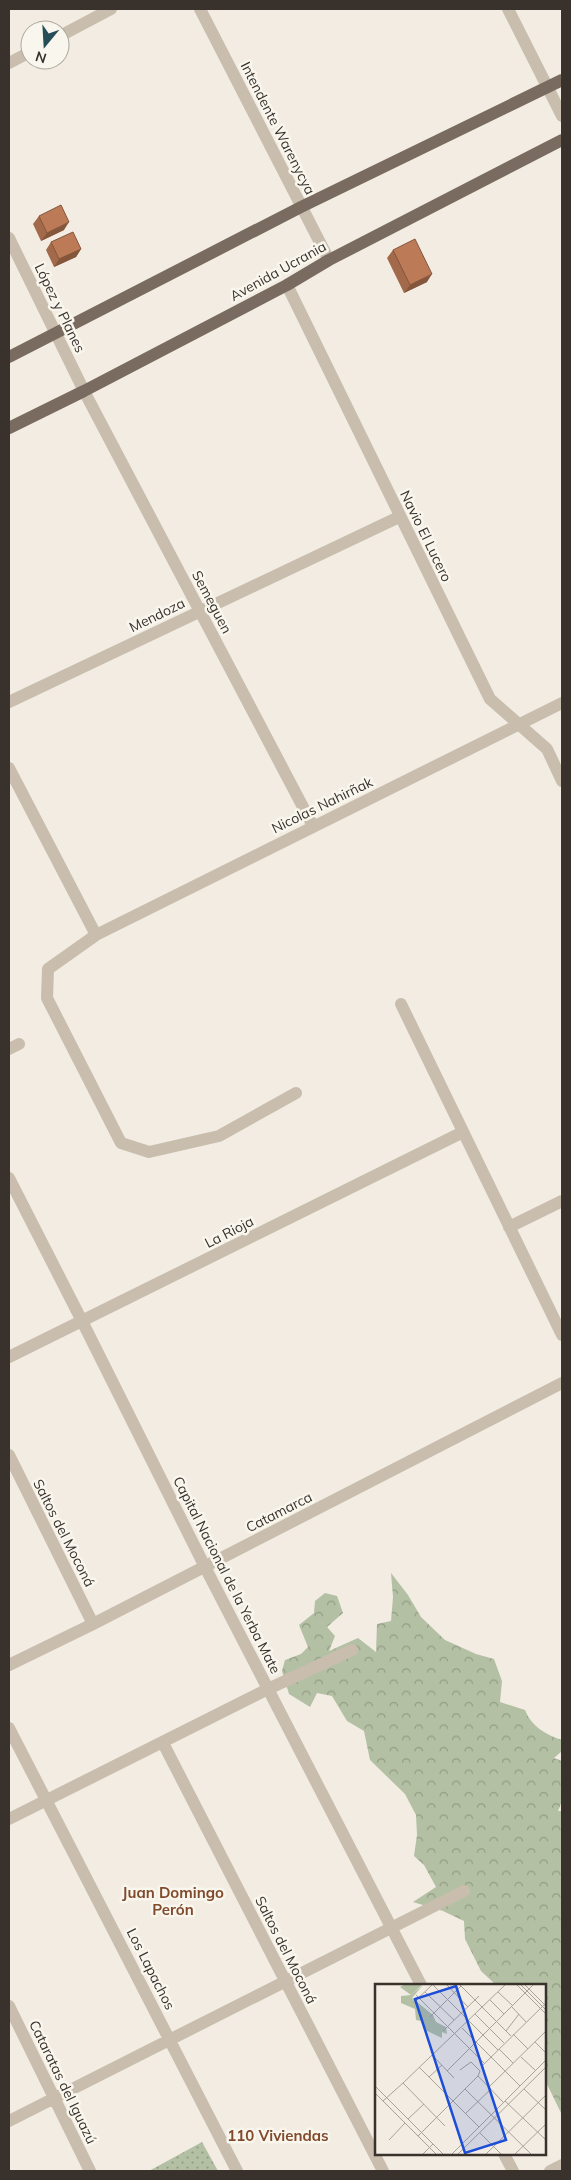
<svg xmlns="http://www.w3.org/2000/svg" width="571" height="2180" font-family="Mulish,sans-serif">
<style>
.forest{fill:url(#forest-crowns)}
.park{fill:url(#park-dots)}
.lines{fill:none;stroke-linecap:round;stroke-linejoin:round}
.minor{stroke:#c9beae;stroke-width:12}
.major{stroke:#796b5f;stroke-width:12}
.wall{fill:#a26a4a}
.shaded-wall{fill:#84563c}
.building{fill:#bc7b56;stroke:#84563c}
.labels{text-anchor:middle;stroke-width:5;stroke-linejoin:round;paint-order:stroke}
.street-label{font-size:14px;fill:#39322c;stroke:#f9f6ee}
.neighbourhood-label{font-size:15px;font-weight:bold;fill:#814a2c;stroke:#f9f6ee}
.inset-road{fill:none;stroke:#a8a299;stroke-width:1}
.view{fill:#1d4ed8;fill-opacity:0.15;stroke:#1d4ed8;stroke-width:2.5}
.inset-edge{fill:none;stroke:#39322c;stroke-width:2.5}
</style>
<defs>
<pattern id="forest-crowns" width="20" height="18" patternUnits="userSpaceOnUse" patternTransform="scale(1.25)"><rect width="20" height="18" fill="#b3c0a3"/><path d="M2 6a3 3 0 1 1 6 0M12 15a3 3 0 1 1 6 0" fill="none" stroke="#939d85"/></pattern>
<pattern id="park-dots" width="8" height="8" patternUnits="userSpaceOnUse" patternTransform="scale(1.25)"><rect width="8" height="8" fill="#b3c0a3"/><path d="M2 2h.1M6 6h.1" fill="none" stroke="#939d85" stroke-width="1.8" stroke-linecap="round"/></pattern>
</defs>
<rect width="100%" height="100%" fill="#f2ece2"/>
<!-- forest -->
<path class="forest" d="M 391,1573 L 408,1595 L 421,1617 L 445,1640 L 476,1654 L 494,1659 L 502,1681 L 500,1702 L 525,1710 C 531,1726 546,1735 562,1740 L 562,1751 L 554,1758 L 562,1761 L 562,1801 L 558,1811 L 562,1811 L 562,2115 L 545,2080 L 545,1985 L 496,1985 L 481,1971 L 465,1939 L 464,1921 L 443,1911 L 413,1902 L 436,1887 L 424,1865 L 414,1856 L 417,1835 L 416,1815 L 405,1794 L 370,1760 L 364,1731 L 347,1721 L 332,1696 L 317,1693 L 310,1707 L 289,1694 L 282,1671 L 285,1660 L 301,1654 L 308,1647 L 299,1625 L 314,1613 L 315,1601 L 325,1593 L 337,1596 L 343,1613 L 327,1627 L 335,1636 L 329,1651 L 358,1638 L 376,1652 L 377,1624 L 391,1621 L 393,1597 Z"/>
<!-- park -->
<path class="park" d="M 202,2142 L 218,2171 L 149,2171 Z"/>
<g class="lines">
<!-- minor -->
<path class="minor" d="M 200,9 L 329,260
M 508,9 L 562,116
M 60,36 L 111,9
M 9,63 L 30,52
M 9,238 L 84,391 L 313,826
M 287,285 L 490,699 L 547,749 L 562,781
M 9,702 L 399,517
M 9,768 L 96,935
M 401,1004 L 562,1335
M 9,1049 L 19,1044
M 296,1093 L 219,1136 L 149,1152 L 121,1143 L 47,998 L 48,969 L 96,935 L 562,703
M 9,1178 L 82,1321 L 205,1567 L 421,1985
M 509,1227 L 562,1201
M 9,1357 L 463,1132
M 9,1455 L 93,1624
M 9,1665 L 93,1624 L 562,1383
M 9,1728 L 237,2171
M 163,1743 L 383,2171
M 9,1819 L 268,1689 L 352,1650
M 9,2006 L 90,2171
M 9,2121 L 464,1891
M 504,2154 L 513,2171
M 550,2171 L 562,2165"/>
<!-- major -->
<path class="major" d="M 9,357 L 301,207 L 562,80
M 9,428 L 84,391 L 287,285 L 329,260 L 562,140"/>
</g>
<!-- wall -->
<path class="wall" d="M 39,216 L 64,230 L 41,241 L 33,224 Z
M 51,242 L 81,249 L 76,257 L 54,267 L 46,250 Z
M 393,250 L 427,282 L 404,293 L 387,258 Z"/>
<!-- shaded-wall -->
<path class="shaded-wall" d="M 69,222 L 64,230 L 41,241 L 47,233 Z
M 81,249 L 76,257 L 54,267 L 59,259 Z
M 432,274 L 427,282 L 404,293 L 410,285 Z"/>
<!-- building -->
<path class="building" d="M 61,205 L 69,222 L 47,233 L 39,216 Z
M 73,232 L 81,249 L 59,259 L 51,242 Z
M 415,239 L 432,274 L 410,285 L 393,250 Z"/>
<g class="labels">
<!-- street labels -->
<g class="street-label">
<text transform="translate(278 128) rotate(63)" y="5">Intendente Warenycya</text>
<text transform="translate(278 271) rotate(-29)" y="5">Avenida Ucrania</text>
<text transform="translate(60 308) rotate(64)" y="5">López y Planes</text>
<text transform="translate(426 536) rotate(64)" y="5">Navio El Lucero</text>
<text transform="translate(212 602) rotate(62)" y="5">Semeguen</text>
<text transform="translate(157 615) rotate(-26)" y="5">Mendoza</text>
<text transform="translate(322 805) rotate(-26)" y="5">Nicolas Nahirñak</text>
<text transform="translate(229 1232) rotate(-27)" y="5">La Rioja</text>
<text transform="translate(279 1512) rotate(-27)" y="5">Catamarca</text>
<text transform="translate(64 1533) rotate(63)" y="5">Saltos del Moconá</text>
<text transform="translate(227 1575) rotate(63)" y="5">Capital Nacional de la Yerba Mate</text>
<text transform="translate(286 1950) rotate(63)" y="5">Saltos del Moconá</text>
<text transform="translate(151 1969) rotate(63)" y="5">Los Lapachos</text>
<text transform="translate(63 2082) rotate(64)" y="5">Cataratas del Iguazú</text>
</g>
<!-- neighbourhood labels -->
<g class="neighbourhood-label">
<text x="173" y="1898">Juan Domingo<tspan x="173" dy="17">Perón</tspan></text>
<text x="278" y="2141">110 Viviendas</text>
</g>
</g>
<!-- overview -->
<g transform="translate(375 1984)">
<rect width="171" height="171" fill="#f2ece2"/>
<path d="M 30,0 L 48,0 L 36,11 L 25,3 Z" fill="#b3c0a3"/>
<path d="M 48,1 L 37,14 L 58,31 L 61,38 L 71,43 L 72,50 L 67,48 L 67,54 L 50,46 L 46,37 L 41,36 L 40,25 L 26,19 L 26,12 L 36,11 Z" fill="#b3c0a3"/>
<path class="inset-road" d="M 57,0 L 123,66M 71,0 L 93,23M 84,0 L 136,52M 141,0 L 172,31M 145,0 L 172,27M 149,0 L 172,23M 50,8 L 79,36M 123,8 L 138,22M 41,11 L 109,79M 115,16 L 129,30M 38,19 L 57,1M 137,23 L 151,38M 100,30 L 129,59M 55,33 L 86,2M 87,44 L 145,102M 68,47 L 104,12M 131,47 L 144,30M 138,50 L 153,65M 160,58 L 172,70M 124,65 L 138,79M 58,72 L 79,94M 146,73 L 160,86M 44,83 L 104,143M 106,83 L 172,18M 85,86 L 96,78 L 105,87 L 103,92M 72,87 L 159,0M 103,92 L 128,118M 54,93 L 67,81M 0,102 L 69,171M 114,103 L 172,46M 90,105 L 157,171M 149,105 L 172,127M 0,109 L 62,171M 8,117 L 28,99M 130,117 L 172,157M 91,129 L 116,105M 33,135 L 49,120M 70,142 L 28,99 L 131,0M 105,149 L 127,171M 43,152 L 103,92M 14,156 L 30,139M 47,171 L 58,160M 76,171 L 172,75M 82,171 L 172,82M 110,171 L 172,110M 139,171 L 172,139"/>
<path class="view" d="M 81,2 L 131,156 L 90,169 L 40,15 Z"/>
<rect width="171" height="171" class="inset-edge"/>
</g>
<!-- border -->
<rect width="571" height="2180" fill="none" stroke="#39322c" stroke-width="20"/>
<!-- north arrow -->
<g transform="translate(45 45) rotate(198)"><circle r="24" fill="#f9f6ee" stroke="#aca8a0"/>
<path d="M0-4L9 19L0 12L-9 19Z" fill="#254e57"/>
<text y="-8" font-size="14" font-weight="bold" text-anchor="middle" fill="#39322c">N</text>
</g>
</svg>
